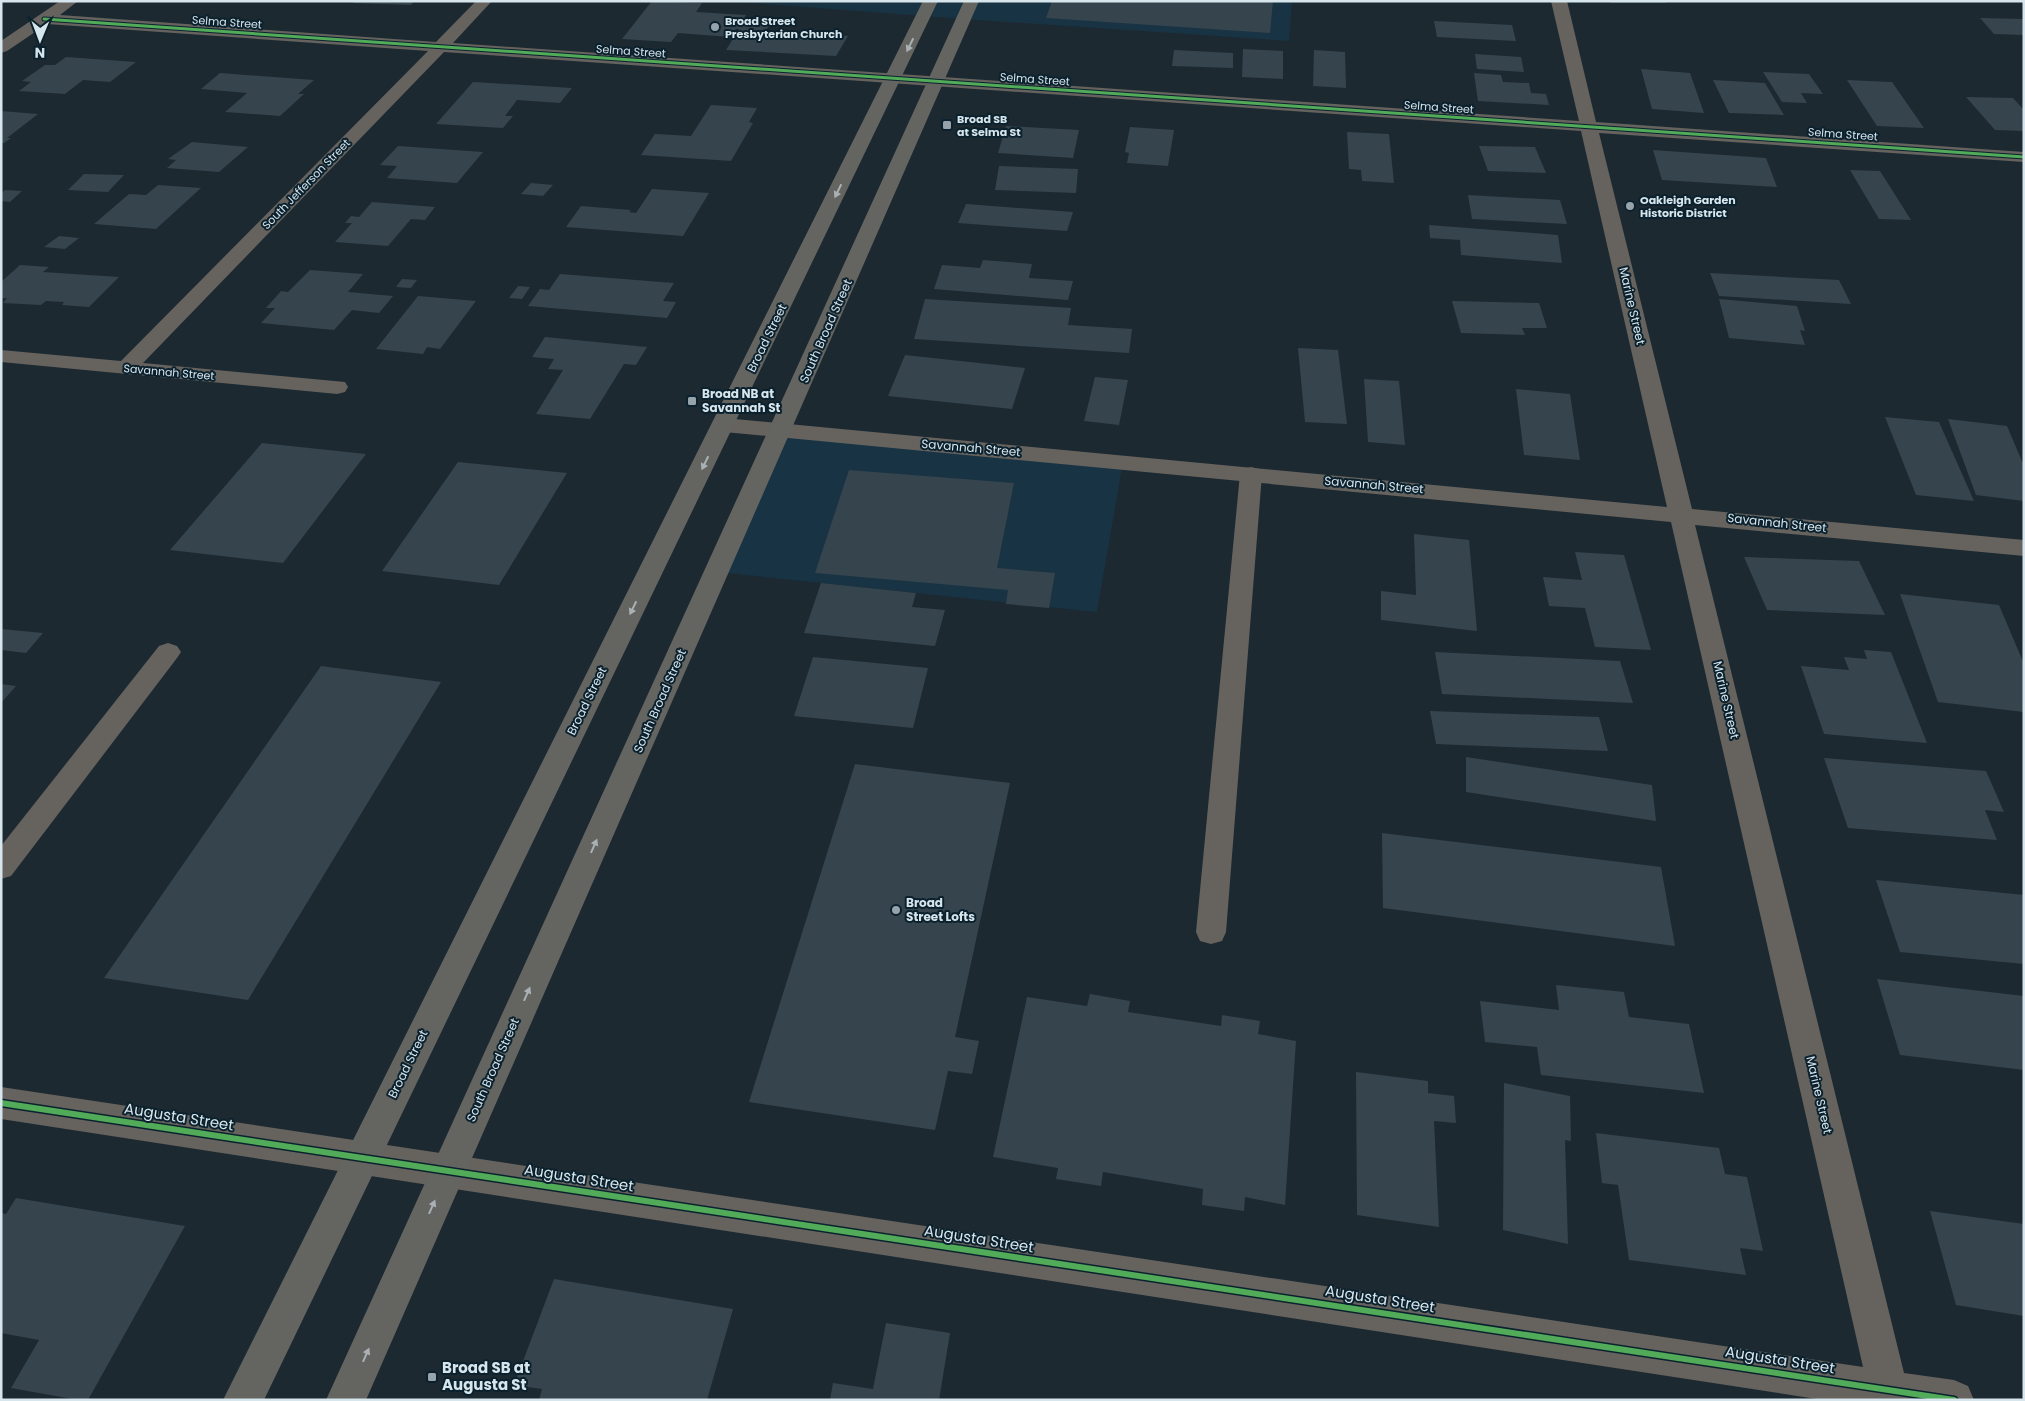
<svg xmlns="http://www.w3.org/2000/svg" width="2025" height="1401" font-family="Poppins,sans-serif">
<style>
.built{fill:#183343}
.building{fill:#36444d}
.lines{fill:none;stroke-linecap:round;stroke-linejoin:round}
.lane{fill:#66635f;fill-rule:evenodd}
.street{fill:#66635f;fill-rule:evenodd}
.primary{fill:#646461;fill-rule:evenodd}
.cycleway-far1-casing{stroke:#0b222e;stroke-width:5}
.cycleway-casing{stroke:#0b222e;stroke-width:9}
.cycleway-far1{stroke:#51ab58;stroke-width:3}
.cycleway{stroke:#51ab58;stroke-width:6}
.oneway{fill:#a9b1b5}
.poi-dot{fill:#96a3ab;stroke:#0b222e;stroke-width:2}
.labels{text-anchor:middle;stroke-width:4;stroke-linejoin:round;paint-order:stroke}
.far-poi-label{font-size:11px;font-weight:bold;fill:#d7e5ed;stroke:#0b222e;text-anchor:start}
.far-street-label{font-size:11px;fill:#d7e5ed;stroke:#0b222e}
.street-label{font-size:12px;fill:#d7e5ed;stroke:#0b222e}
.poi-label{font-size:12px;font-weight:bold;fill:#d7e5ed;stroke:#0b222e;text-anchor:start}
.near-street-label{font-size:15px;fill:#d7e5ed;stroke:#0b222e}
.near-poi-label{font-size:15px;font-weight:bold;fill:#d7e5ed;stroke:#0b222e;text-anchor:start}
</style>
<rect width="100%" height="100%" fill="#1d2931"/>
<!-- built -->
<path class="built" d="M 726,1 L 1292,1 L 1289,41 L 964,19 Z
M 782,430 L 1123,462 L 1097,612 L 718,572 Z"/>
<!-- building -->
<path class="building" d="M 355,1 L 414,1 L 411,5 L 353,3 Z
M 652,1 L 702,3 L 696,12 L 746,15 L 741,23 L 743,23 L 747,18 L 776,21 L 773,26 L 769,26 L 765,31 L 848,36 L 836,56 L 726,50 L 739,29 L 736,29 L 730,37 L 678,33 L 671,42 L 622,39 Z
M 1052,1 L 1273,1 L 1270,33 L 1046,18 Z
M 1610,1 L 1665,1 L 1667,3 L 1611,3 Z
M 1980,18 L 2024,19 L 2024,35 L 1994,34 Z
M 1434,21 L 1512,25 L 1516,41 L 1437,37 Z
M 1243,49 L 1283,51 L 1283,79 L 1242,77 Z
M 1174,50 L 1233,53 L 1233,68 L 1172,66 Z
M 1314,50 L 1345,52 L 1346,88 L 1313,86 Z
M 1475,54 L 1521,57 L 1524,72 L 1477,69 Z
M 66,57 L 136,62 L 110,82 L 83,80 L 65,94 L 19,91 L 31,82 L 22,81 L 45,65 L 55,65 Z
M 1641,69 L 1690,73 L 1704,113 L 1652,109 Z
M 1763,72 L 1809,74 L 1823,94 L 1801,93 L 1807,103 L 1782,102 Z
M 220,73 L 314,80 L 298,94 L 304,94 L 280,116 L 225,112 L 247,93 L 201,89 Z
M 1474,73 L 1501,75 L 1503,82 L 1529,83 L 1531,93 L 1546,94 L 1549,105 L 1478,101 Z
M 1713,80 L 1765,83 L 1784,115 L 1729,113 Z
M 1847,80 L 1892,82 L 1924,128 L 1877,126 Z
M 473,82 L 572,88 L 560,103 L 517,100 L 505,116 L 513,116 L 503,128 L 436,124 Z
M 1966,97 L 2013,98 L 2024,110 L 2024,131 L 1995,130 Z
M 711,105 L 757,108 L 749,122 L 753,123 L 731,161 L 641,155 L 655,134 L 691,136 Z
M 1,111 L 38,114 L 7,138 L 11,138 L 4,143 L 1,143 Z
M 1006,126 L 1079,130 L 1073,158 L 998,153 Z
M 1130,127 L 1174,130 L 1168,166 L 1127,163 L 1129,153 L 1125,152 Z
M 1347,132 L 1389,134 L 1394,183 L 1362,181 L 1361,170 L 1349,169 Z
M 192,142 L 248,147 L 219,172 L 167,168 L 176,160 L 168,159 Z
M 398,146 L 483,152 L 457,183 L 387,178 L 397,166 L 380,165 Z
M 1479,146 L 1535,147 L 1546,173 L 1488,171 Z
M 1653,150 L 1766,158 L 1777,187 L 1662,180 Z
M 999,166 L 1078,169 L 1076,193 L 995,190 Z
M 1850,170 L 1880,171 L 1911,220 L 1879,219 Z
M 84,174 L 124,175 L 108,192 L 68,190 Z
M 531,183 L 553,185 L 543,196 L 521,194 Z
M 158,185 L 201,188 L 156,229 L 94,224 L 129,194 L 146,195 Z
M 652,189 L 709,193 L 683,236 L 566,227 L 581,206 L 631,210 L 629,212 L 636,213 Z
M 5,190 L 22,191 L 10,202 L 1,201 L 1,193 Z
M 1468,195 L 1560,200 L 1567,224 L 1472,219 Z
M 372,202 L 435,207 L 425,220 L 411,219 L 388,246 L 335,242 L 352,223 L 345,223 L 351,216 L 359,217 Z
M 966,204 L 1073,212 L 1067,231 L 958,223 Z
M 1429,225 L 1558,235 L 1562,263 L 1461,255 L 1460,240 L 1430,238 Z
M 59,236 L 79,238 L 65,249 L 44,247 Z
M 983,260 L 1032,264 L 1029,278 L 1073,281 L 1068,300 L 934,289 L 942,265 L 980,268 Z
M 20,265 L 49,267 L 43,272 L 119,277 L 89,307 L 62,305 L 64,302 L 46,301 L 41,305 L 3,303 L 7,298 L 1,298 L 1,282 Z
M 310,270 L 363,274 L 348,292 L 393,296 L 379,313 L 352,310 L 334,330 L 261,323 L 275,308 L 266,308 L 281,291 L 288,292 Z
M 1710,273 L 1839,280 L 1851,304 L 1719,296 Z
M 560,274 L 674,283 L 663,301 L 676,302 L 667,318 L 528,306 L 540,289 L 549,290 Z
M 402,279 L 417,280 L 411,288 L 396,287 Z
M 518,286 L 530,287 L 522,299 L 509,298 Z
M 418,296 L 476,301 L 440,349 L 427,347 L 423,354 L 376,349 Z
M 925,299 L 1071,308 L 1068,325 L 1132,329 L 1129,353 L 914,339 Z
M 1719,299 L 1797,306 L 1805,331 L 1800,330 L 1805,345 L 1729,338 Z
M 1452,301 L 1539,303 L 1547,328 L 1522,328 L 1525,335 L 1461,333 Z
M 545,337 L 647,347 L 636,365 L 624,364 L 590,419 L 536,414 L 563,370 L 548,369 L 554,359 L 532,357 Z
M 1298,348 L 1338,350 L 1347,424 L 1305,422 Z
M 905,355 L 1025,368 L 1012,409 L 888,396 Z
M 1095,377 L 1128,380 L 1119,425 L 1084,421 Z
M 1364,379 L 1399,381 L 1405,445 L 1368,442 Z
M 1516,389 L 1570,394 L 1580,460 L 1524,455 Z
M 1885,417 L 1939,422 L 1974,501 L 1916,495 Z
M 1948,419 L 2007,426 L 2024,466 L 2024,501 L 1976,495 Z
M 262,443 L 366,454 L 283,563 L 170,550 Z
M 458,462 L 567,473 L 499,585 L 382,571 Z
M 849,470 L 1014,483 L 997,568 L 1055,573 L 1049,608 L 1006,604 L 1008,590 L 815,573 Z
M 1414,534 L 1469,540 L 1477,631 L 1381,620 L 1381,591 L 1416,595 Z
M 1575,552 L 1624,555 L 1651,650 L 1595,647 L 1585,608 L 1549,606 L 1543,577 L 1582,580 Z
M 1744,557 L 1859,561 L 1885,615 L 1767,610 Z
M 821,583 L 916,593 L 912,607 L 945,610 L 935,646 L 804,633 Z
M 1900,594 L 1999,605 L 2024,664 L 2024,712 L 1938,702 Z
M 1,629 L 43,633 L 26,653 L 1,650 Z
M 1864,650 L 1891,652 L 1927,743 L 1824,734 L 1801,666 L 1849,670 L 1844,657 L 1867,659 Z
M 1435,652 L 1620,661 L 1633,703 L 1442,694 Z
M 813,657 L 928,668 L 913,728 L 794,716 Z
M 321,666 L 441,682 L 248,1000 L 104,978 Z
M 1,684 L 16,686 L 1,703 Z
M 1430,711 L 1599,717 L 1608,751 L 1436,744 Z
M 1466,757 L 1652,785 L 1656,821 L 1466,792 Z
M 1824,758 L 1986,771 L 2004,812 L 1985,810 L 1997,840 L 1848,828 Z
M 855,764 L 1010,783 L 955,1037 L 979,1041 L 972,1074 L 948,1071 L 935,1130 L 749,1102 Z
M 1382,833 L 1661,867 L 1675,946 L 1383,908 Z
M 1876,880 L 2024,895 L 2024,964 L 1900,952 Z
M 1877,979 L 2024,996 L 2024,1070 L 1900,1055 Z
M 1556,985 L 1624,992 L 1629,1017 L 1689,1024 L 1704,1093 L 1541,1075 L 1537,1047 L 1485,1042 L 1480,1001 L 1559,1010 Z
M 1090,994 L 1130,1001 L 1128,1012 L 1221,1026 L 1222,1015 L 1260,1021 L 1258,1034 L 1296,1041 L 1285,1205 L 1245,1197 L 1244,1211 L 1202,1205 L 1203,1189 L 1103,1172 L 1101,1186 L 1056,1179 L 1058,1168 L 993,1157 L 1027,997 L 1087,1006 Z
M 1356,1072 L 1428,1081 L 1428,1093 L 1454,1096 L 1456,1123 L 1434,1121 L 1439,1227 L 1357,1215 Z
M 1504,1083 L 1570,1096 L 1571,1141 L 1565,1140 L 1568,1244 L 1503,1230 Z
M 1596,1133 L 1719,1148 L 1725,1174 L 1747,1177 L 1763,1251 L 1740,1248 L 1746,1275 L 1629,1260 L 1618,1185 L 1602,1183 Z
M 16,1198 L 185,1226 L 88,1400 L 78,1400 L 11,1388 L 39,1340 L 1,1333 L 1,1213 L 6,1214 Z
M 1930,1211 L 2024,1224 L 2024,1316 L 1956,1305 Z
M 554,1279 L 733,1309 L 707,1400 L 539,1400 L 542,1389 L 514,1385 Z
M 886,1323 L 950,1333 L 939,1400 L 830,1400 L 833,1383 L 873,1389 Z"/>
<g class="lines">
<!-- lane -->
<path class="lane" d="M 1251,467 L 1259,469 L 1262,474 L 1226,932 L 1222,941 L 1211,944 L 1200,941 L 1196,932 L 1240,474 L 1243,469 Z
M 168,643 L 177,646 L 181,652 L 177,658 L 11,876 L 1,879 L 1,846 L 159,646 Z"/>
<!-- street -->
<path class="street" d="M 60,1 L 78,1 L 60,15 L 436,42 L 476,1 L 492,1 L 453,43 L 1579,121 L 1551,1 L 1567,1 L 1596,122 L 2024,152 L 2024,162 L 1599,133 L 1692,509 L 2024,540 L 2024,556 L 1695,525 L 1904,1373 L 1954,1380 L 1968,1386 L 1974,1400 L 1823,1400 L 1,1119 L 1,1087 L 1863,1367 L 1671,522 L 724,432 L 716,430 L 713,425 L 716,420 L 724,418 L 1667,507 L 1581,131 L 444,52 L 143,363 L 345,382 L 348,387 L 345,392 L 337,394 L 1,362 L 1,350 L 121,361 L 428,51 L 47,24 L 7,51 L 1,53 L 1,41 Z"/>
<!-- primary -->
<path class="primary" d="M 923,1 L 938,1 L 264,1400 L 223,1400 Z
M 964,1 L 979,1 L 366,1400 L 326,1400 Z"/>
<defs>
<path id="cycleway-far1" d="M 44,19 L 2024,157"/>
<path id="cycleway" d="M 1,1103 L 1954,1400"/>
</defs>
<!-- cycleway-far1 casing -->
<use href="#cycleway-far1" class="cycleway-far1-casing"/>
<!-- cycleway casing -->
<use href="#cycleway" class="cycleway-casing"/>
<!-- cycleway-far1 -->
<use href="#cycleway-far1" class="cycleway-far1"/>
<!-- cycleway -->
<use href="#cycleway" class="cycleway"/>
</g>
<!-- one-way arrows -->
<defs><path id="oneway-solid" d="M-6-.8H1V-3.2L6.5 0L1 3.2V.8H-6Z" transform="scale(1.25)"/></defs>
<g class="oneway">
<use href="#oneway-solid" transform="translate(910 45) rotate(116)"/>
<use href="#oneway-solid" transform="translate(838 191) rotate(116)"/>
<use href="#oneway-solid" transform="translate(705 463) rotate(116)"/>
<use href="#oneway-solid" transform="translate(633 608) rotate(116)"/>
<use href="#oneway-solid" transform="translate(594 846) rotate(-66)"/>
<use href="#oneway-solid" transform="translate(527 994) rotate(-66)"/>
<use href="#oneway-solid" transform="translate(432 1207) rotate(-66)"/>
<use href="#oneway-solid" transform="translate(366 1355) rotate(-66)"/>
</g>
<!-- markers -->
<g class="poi-dot">
<circle cx="715" cy="27" r="5"/>
<rect x="942" y="120" width="10" height="10" rx="2.5"/>
<circle cx="1630" cy="206" r="5"/>
<rect x="687" y="396" width="10" height="10" rx="2.5"/>
<circle cx="896" cy="910" r="5"/>
<rect x="427" y="1372" width="10" height="10" rx="2.5"/>
</g>
<g class="labels">
<!-- far-poi labels -->
<g class="far-poi-label">
<text x="725" y="25">Broad Street<tspan x="725" dy="13">Presbyterian Church</tspan></text>
<text x="957" y="123">Broad SB<tspan x="957" dy="13">at Selma St</tspan></text>
<text x="1640" y="204">Oakleigh Garden<tspan x="1640" dy="13">Historic District</tspan></text>
</g>
<!-- far-street labels -->
<g class="far-street-label">
<text transform="translate(227 22) rotate(4)" y="4">Selma Street</text>
<text transform="translate(631 51) rotate(4)" y="4">Selma Street</text>
<text transform="translate(1035 79) rotate(4)" y="4">Selma Street</text>
<text transform="translate(1439 107) rotate(4)" y="4">Selma Street</text>
<text transform="translate(1843 134) rotate(4)" y="4">Selma Street</text>
<text transform="translate(306 184) rotate(-46)" y="4">South Jefferson Street</text>
<text transform="translate(169 372) rotate(5)" y="4">Savannah Street</text>
</g>
<!-- street labels -->
<g class="street-label">
<text transform="translate(1632 306) rotate(77)" y="4">Marine Street</text>
<text transform="translate(826 331) rotate(-66)" y="4">South Broad Street</text>
<text transform="translate(767 338) rotate(-64)" y="4">Broad Street</text>
<text transform="translate(971 448) rotate(5)" y="4">Savannah Street</text>
<text transform="translate(1374 485) rotate(5)" y="4">Savannah Street</text>
<text transform="translate(1777 523) rotate(6)" y="4">Savannah Street</text>
<text transform="translate(1726 700) rotate(77)" y="4">Marine Street</text>
<text transform="translate(587 701) rotate(-64)" y="4">Broad Street</text>
<text transform="translate(660 701) rotate(-66)" y="4">South Broad Street</text>
<text transform="translate(408 1064) rotate(-64)" y="4">Broad Street</text>
<text transform="translate(493 1070) rotate(-66)" y="4">South Broad Street</text>
<text transform="translate(1819 1095) rotate(77)" y="4">Marine Street</text>
</g>
<!-- poi labels -->
<g class="poi-label">
<text x="702" y="398">Broad NB at<tspan x="702" dy="14">Savannah St</tspan></text>
<text x="906" y="907">Broad<tspan x="906" dy="14">Street Lofts</tspan></text>
</g>
<!-- near-street labels -->
<g class="near-street-label">
<text transform="translate(179 1117) rotate(9)" y="5">Augusta Street</text>
<text transform="translate(579 1178) rotate(9)" y="5">Augusta Street</text>
<text transform="translate(979 1239) rotate(9)" y="5">Augusta Street</text>
<text transform="translate(1380 1299) rotate(9)" y="5">Augusta Street</text>
<text transform="translate(1780 1360) rotate(9)" y="5">Augusta Street</text>
</g>
<!-- near-poi labels -->
<g class="near-poi-label">
<text x="442" y="1373">Broad SB at<tspan x="442" dy="17">Augusta St</tspan></text>
</g>
</g>
<!-- border -->
<rect width="2025" height="1401" fill="none" stroke="#d7e5ed" stroke-width="5"/>
<!-- north arrow -->
<g transform="translate(40 40) rotate(181)" stroke="#0b222e" stroke-width="4" paint-order="stroke">
<path d="M0-4L9 19L0 12L-9 19Z" fill="#d7e5ed"/>
<text y="-8" font-size="14" font-weight="bold" text-anchor="middle" fill="#d7e5ed">N</text>
</g>
</svg>
